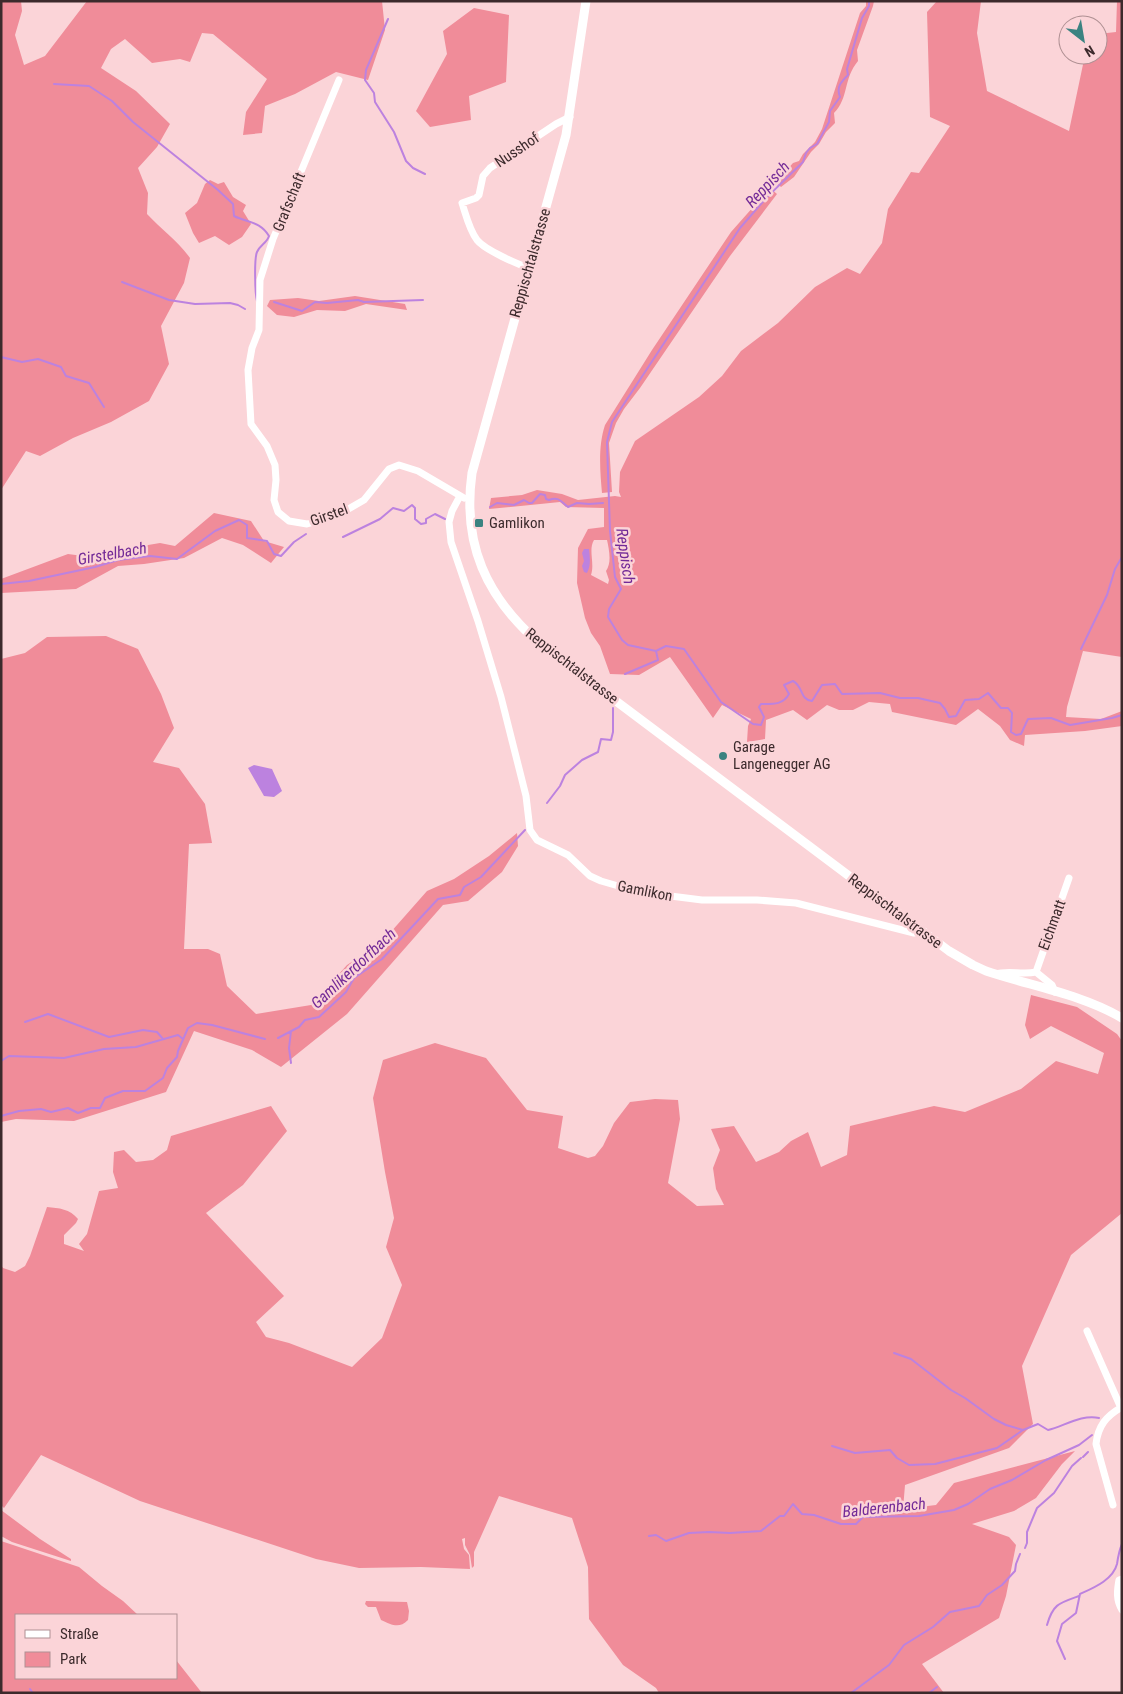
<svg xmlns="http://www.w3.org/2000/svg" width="1123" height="1694" font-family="'Roboto Condensed',sans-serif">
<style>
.green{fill:#f08c99;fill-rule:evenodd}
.water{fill:#bc82df}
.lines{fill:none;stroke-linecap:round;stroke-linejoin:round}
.stream{stroke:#bc82df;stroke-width:2}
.street{stroke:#fff;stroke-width:7}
.secondary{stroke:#fff;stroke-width:9}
.poi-dot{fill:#3b8381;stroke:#fbd4d8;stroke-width:2}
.labels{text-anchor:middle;stroke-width:5;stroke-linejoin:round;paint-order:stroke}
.street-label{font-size:15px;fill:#3c2a2c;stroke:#fbd4d8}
.poi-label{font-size:15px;fill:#3c2a2c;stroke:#fbd4d8;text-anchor:start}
.water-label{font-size:16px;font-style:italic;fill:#732a97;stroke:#fbd4d8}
</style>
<rect width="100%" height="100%" fill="#fbd4d8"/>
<!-- green -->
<path class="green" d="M 1,1 L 21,1 L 22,11 L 15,35 L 24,65 L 45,56 L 87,1 L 382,1 L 385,30 L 368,80 L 336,72 L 295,94 L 265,106 L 262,133 L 243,135 L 246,112 L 267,79 L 213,34 L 202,33 L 190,62 L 180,59 L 152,63 L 125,39 L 111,49 L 101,68 L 136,91 L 170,124 L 157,147 L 138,168 L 148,193 L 147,214 C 161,229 178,241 190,258 L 184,283 L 161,326 L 169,364 L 149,401 L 111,422 L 73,438 L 40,456 L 26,451 L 1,490 Z
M 866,1 L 874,1 L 873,6 L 857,50 L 858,61 C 843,79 849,98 834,113 L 835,123 L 826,132 L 819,144 L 811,152 L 794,177 L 781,187 L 776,182 L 793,163 L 799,161 L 803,154 L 815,142 L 822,129 L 860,13 L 866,6 Z
M 937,1 L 981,1 L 977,33 L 987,91 L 1069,131 L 1085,55 L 1098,55 L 1098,34 L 1116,32 L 1117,1 L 1122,1 L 1122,657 L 1083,651 L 1067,707 L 1066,717 L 1101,719 L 1122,711 L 1122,726 L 1085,731 L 1025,735 L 1024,746 L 1010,740 L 1000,726 L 978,709 L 956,725 L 892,712 L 890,704 L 869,702 L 853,710 L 839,710 L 827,705 L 807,720 L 793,710 L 766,720 L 765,739 L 747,742 L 748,726 L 751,719 L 722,705 L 713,718 L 670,657 L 639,675 L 610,674 L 600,646 L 591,633 L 585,618 L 577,583 L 578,548 L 588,529 L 604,527 L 604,508 L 566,507 L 560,502 L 489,509 L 491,498 L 522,495 L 537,490 L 562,494 L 578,500 L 615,496 L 621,497 L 619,492 L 620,472 L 635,441 L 699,397 L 722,376 L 741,351 L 778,323 L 815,287 L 847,268 L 860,274 L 882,243 L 888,209 L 911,172 L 919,173 L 950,126 L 930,117 L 927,12 ZM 594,540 L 607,540 C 609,549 612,563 606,571 L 609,580 L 608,584 L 591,575 C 595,563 588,550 594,540 Z
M 474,8 L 509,15 L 506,82 L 469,96 L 471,120 L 430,127 L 416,111 L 447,54 L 443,31 Z
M 210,180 L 218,184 L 224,182 L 233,197 L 246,205 L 243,211 L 251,224 L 242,237 L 229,245 L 215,236 L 199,243 L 193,233 L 185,213 L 197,203 L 205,184 Z
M 770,188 L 777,194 L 730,256 L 640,388 L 624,409 L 616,423 L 609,443 L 612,492 L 602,493 C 600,471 598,446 605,425 L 652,350 L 731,232 Z
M 355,296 L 405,304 L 407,310 L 366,304 L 345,311 L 317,310 L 294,317 L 277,315 L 267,306 L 270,300 L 298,298 L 319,301 Z
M 214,513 L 251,521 L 264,541 L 284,547 L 271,563 L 243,545 L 222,538 L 184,558 L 144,564 L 118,566 L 76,589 L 1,593 L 1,579 L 68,554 L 83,556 L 160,543 L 175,546 Z
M 106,636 L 138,649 L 161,694 L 174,728 L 153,762 L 179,768 L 205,804 L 212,843 L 189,844 L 184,949 L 208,949 L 220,954 L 227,986 L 256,1014 L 311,1005 L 347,965 L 382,942 L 427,891 L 454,879 L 489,856 L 517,833 L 518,846 L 502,872 L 468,901 L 443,905 L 347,1014 L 281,1067 L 252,1050 L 194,1031 L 166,1092 L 74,1121 L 16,1119 L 1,1122 L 1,659 L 25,653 L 47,637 Z
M 1031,995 L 1077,1007 L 1117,1034 L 1122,1041 L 1122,1213 L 1071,1255 L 1022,1366 L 1033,1424 L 1009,1448 L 905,1485 L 903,1509 L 936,1505 L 954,1483 L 1075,1451 L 1062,1464 L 1036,1498 L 1014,1511 L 972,1524 L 1009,1537 L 1016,1545 L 1006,1596 L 999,1618 L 922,1664 L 944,1693 L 659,1693 L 656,1688 L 623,1665 L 589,1619 L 588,1567 L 572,1518 L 499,1496 L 474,1552 L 474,1566 L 472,1568 L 470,1555 L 465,1545 L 465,1538 L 462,1539 L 464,1549 L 469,1555 L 470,1569 L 421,1567 L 359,1568 L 316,1559 L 140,1501 L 41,1455 L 4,1508 L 1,1505 L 1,1265 L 3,1268 L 15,1272 L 25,1266 L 30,1256 L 47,1207 C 59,1208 70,1209 78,1219 L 76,1223 L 64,1235 L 64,1244 L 84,1251 L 79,1244 L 87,1234 L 99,1191 L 118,1188 L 113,1172 L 114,1152 L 124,1150 L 136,1162 L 153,1160 L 167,1150 L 171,1136 L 271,1106 L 287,1131 L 243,1185 L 206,1213 L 284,1296 L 256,1322 L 266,1337 L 289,1343 L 352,1367 L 382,1338 L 402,1285 L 386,1247 L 394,1218 L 385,1172 L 373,1098 L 383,1060 L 435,1043 L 486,1058 L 527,1110 L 563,1116 L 558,1148 L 588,1158 L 595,1156 L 603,1146 L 614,1123 L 630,1102 L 655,1099 L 678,1100 L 680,1119 L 668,1183 L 697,1206 L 724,1205 L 716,1189 L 713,1168 L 720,1150 L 711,1129 L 734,1126 L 756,1162 L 779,1152 L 791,1141 L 808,1132 L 821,1167 L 847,1155 L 850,1126 L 934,1106 L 965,1112 L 1021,1089 L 1056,1061 L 1098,1074 L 1104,1053 L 1051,1026 L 1030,1039 L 1025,1025 Z
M 1,1510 L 40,1539 L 71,1559 L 71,1561 L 12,1542 L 1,1536 Z
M 1,1541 L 79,1567 L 102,1586 L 123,1601 L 138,1615 L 16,1615 L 16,1678 L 176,1678 L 176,1660 L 202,1693 L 1,1693 Z
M 366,1601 L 407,1602 L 409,1611 L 408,1620 C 399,1629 392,1625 381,1620 L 376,1607 L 368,1607 L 365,1604 Z"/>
<!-- water -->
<path class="water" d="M 584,549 L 589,549 C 590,558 591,565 587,573 L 584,572 L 582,566 L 584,561 L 582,553 Z
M 254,765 L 272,769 L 282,791 L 274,797 L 264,796 L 248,768 Z"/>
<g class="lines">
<!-- stream -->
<path class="stream" d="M 869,1 L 869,6 L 862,18 L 847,69 L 848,75 C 841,82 836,87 840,97 L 830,111 L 829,122 L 817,144 L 810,148 L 806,153 L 803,162 L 767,197 L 740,228 L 612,422 L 607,442 L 610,531 L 615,577 L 621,589 L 609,609 L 608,617 L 622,640 L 628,645 L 656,651 L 666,646 L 684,649 L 721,702 L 753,724 L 761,725 L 764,717 L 759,707 L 761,704 C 773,704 783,705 789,694 L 784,685 L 793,681 C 804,687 799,699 812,701 L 822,685 L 835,684 L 842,694 L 880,693 L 900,698 L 918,698 L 940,703 L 945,709 L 949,717 L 956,716 L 965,700 L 979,699 L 988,693 L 1001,708 L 1008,708 L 1012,713 L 1011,732 L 1016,735 L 1021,734 L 1028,719 L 1051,718 L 1070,725 L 1112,718 L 1122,715
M 388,19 L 366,70 L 365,80 L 374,93 L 375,102 L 394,132 L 406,161 L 413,168 L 425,174
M 54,84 L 89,86 L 112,101 L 133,122 L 218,190 L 233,204 L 234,216 C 248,223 260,221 269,236 C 267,243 260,245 257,252 C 254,259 255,293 257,301
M 122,282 L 169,300 L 195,304 L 230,303 L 238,305 L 245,309
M 274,302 L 302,311 L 315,302 L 327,303 L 358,300 L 364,302 L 423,300
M 1,357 L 22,362 L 38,359 L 61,367 L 66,376 L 89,383 L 104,407
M 490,507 L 497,503 L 514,505 L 524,500 L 529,503 L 532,503 L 540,494 L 545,495 L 546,499 L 549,500 C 559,496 561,502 568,507 L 577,503 L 589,504 L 603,503
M 343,537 L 380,519 L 393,508 L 404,511 L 412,505 L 415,508 L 415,519 L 421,524 L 426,523 L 426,519 L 435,514 L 445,519
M 1,584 L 29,581 L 95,567 L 118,560 L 150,556 L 177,559 L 215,531 L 239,520 L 247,525 L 247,538 L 267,541 L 274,554 L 281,556 L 294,542 L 306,534
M 1081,649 L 1107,595 L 1115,569 L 1122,557
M 625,674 L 658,660 L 656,651
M 547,803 L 560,786 L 565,775 L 582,760 L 598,752 L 601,739 L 611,740 L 613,732 L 613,708
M 25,1022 L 48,1014 L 109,1037 L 143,1030 L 157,1032 L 163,1039
M 278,1038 L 299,1027 L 305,1020 L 319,1017 L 346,992 L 354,978 L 382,959 L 438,899 L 460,895 L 464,887 L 481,877 L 525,830
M 1,1061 L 9,1056 L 64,1058 L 104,1049 L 136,1047 L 178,1035 L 183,1039
M 291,1063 L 289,1048 L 291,1031
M 1,1116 L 19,1111 L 41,1109 L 51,1112 L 68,1108 L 78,1113 L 91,1108 L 100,1108 L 105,1098 L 123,1091 L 145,1091 L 163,1078 L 167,1068 L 177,1057 L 178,1051 L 188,1028 L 197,1023 L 212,1025 L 265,1039
M 894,1353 L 911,1359 L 951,1390 L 965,1398 L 994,1419 L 1006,1425 L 1023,1430
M 832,1446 L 855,1453 L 890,1450 L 897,1458 L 909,1465 L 935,1464 L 997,1448 L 1023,1430 L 1038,1424 L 1048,1430 C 1064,1426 1082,1414 1099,1418
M 1083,1457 L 1088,1452
M 649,1536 L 656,1535 L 666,1541 L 689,1533 L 709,1532 L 730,1533 L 761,1531 L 780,1516 L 784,1516 L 793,1504 L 802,1514 L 814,1515 L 841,1524 L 856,1524 L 863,1517 L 919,1516 L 954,1510 L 968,1504 L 990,1489 L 1012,1480 L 1046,1460 L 1079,1445 L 1092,1435
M 1025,1548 L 1027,1543 L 1027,1532 L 1037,1508 L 1054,1493 L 1072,1466 L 1081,1458
M 1047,1625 C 1053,1604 1059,1603 1079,1596
M 1065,1659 L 1057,1641 L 1062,1624 L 1076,1613 L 1080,1594 C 1093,1588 1113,1580 1117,1564 C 1118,1557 1119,1551 1122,1544
M 30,1689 L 33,1693
M 851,1693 L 889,1665 L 904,1645 L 933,1627 L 950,1612 L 979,1606 L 987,1595 L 1002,1585 L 1015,1571 L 1016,1564 L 1020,1554
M 929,1693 L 937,1687"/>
<!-- street -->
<path class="street" d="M 339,80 L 273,239 L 260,280 L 259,330 L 252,348 L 248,370 L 251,424 L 267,446 L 275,465 L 276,480 L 274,500 L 278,512 L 289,521 L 307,524 L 338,515 L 364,500 L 389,469 L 399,465 L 418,471 L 464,498
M 529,268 C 517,264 485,250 477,240 C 469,229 466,215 462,203 L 476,198 L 479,195 L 483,176 L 490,168 L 556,124 L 570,117
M 460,496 L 452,511 L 449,522 L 451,542 L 478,621 L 501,697 L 526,796 L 530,830 L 537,840 L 568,855 L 590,876 L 601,881 L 639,892 L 702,900 L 757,900 L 796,903 L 914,933 L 920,929
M 995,974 C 1009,970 1022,975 1036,972
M 1055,992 L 1052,985 L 1036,972 L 1069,878
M 1087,1331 L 1121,1408
M 1113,1505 L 1096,1444 C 1098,1426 1106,1416 1122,1407
M 1122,1579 L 1119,1580 C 1117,1591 1116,1600 1122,1610"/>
<!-- secondary -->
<path class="secondary" d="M 586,1 L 566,135 L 472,473 C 462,544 486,597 540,644 L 949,951 L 973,965 L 986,971 C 1031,986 1081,994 1122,1018"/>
</g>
<!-- markers -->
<g class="poi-dot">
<rect x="474" y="518" width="10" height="10" rx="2.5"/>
<circle cx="723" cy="756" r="5"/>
</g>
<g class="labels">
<!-- street labels -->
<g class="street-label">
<text transform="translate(517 150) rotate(-34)" y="5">Nusshof</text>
<text transform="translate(289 202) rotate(-68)" y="5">Grafschaft</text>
<text transform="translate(530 263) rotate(-74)" y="5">Reppischtalstrasse</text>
<text transform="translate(329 515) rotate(-20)" y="5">Girstel</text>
<text transform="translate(572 666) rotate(38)" y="5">Reppischtalstrasse</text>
<text transform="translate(645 891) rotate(11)" y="5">Gamlikon</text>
<text transform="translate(895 911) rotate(37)" y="5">Reppischtalstrasse</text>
<text transform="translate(1052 925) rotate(-70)" y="5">Eichmatt</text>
</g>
<!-- poi labels -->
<g class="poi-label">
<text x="489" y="528">Gamlikon</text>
<text x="733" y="752">Garage<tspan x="733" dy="17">Langenegger AG</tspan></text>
</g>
<!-- water labels -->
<g class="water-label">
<text transform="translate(767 184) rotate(-47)" y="6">Reppisch</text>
<text transform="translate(112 553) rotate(-10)" y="6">Girstelbach</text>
<text transform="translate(626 556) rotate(82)" y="6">Reppisch</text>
<text transform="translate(353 968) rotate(-43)" y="6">Gamlikerdorfbach</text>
<text transform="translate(884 1507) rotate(-6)" y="6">Balderenbach</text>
</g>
</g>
<!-- border -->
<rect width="1123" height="1694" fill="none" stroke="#3c2a2c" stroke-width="5"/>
<!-- legend -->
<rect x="15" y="1614" width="162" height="65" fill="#fbd4d8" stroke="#af9093"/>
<rect x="25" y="1630" width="25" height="8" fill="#ffffff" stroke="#af9093"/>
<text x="60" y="1639" font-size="15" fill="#3c2a2c">Straße</text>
<rect x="25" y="1652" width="25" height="15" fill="#f08c99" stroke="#af9093"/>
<text x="60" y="1664" font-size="15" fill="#3c2a2c">Park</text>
<!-- north arrow -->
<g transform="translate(1083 40) rotate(149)"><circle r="24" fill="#fbd4d8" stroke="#af9093"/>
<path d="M0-4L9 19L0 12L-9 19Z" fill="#3b8381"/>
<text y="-8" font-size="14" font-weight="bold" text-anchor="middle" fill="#3c2a2c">N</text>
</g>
</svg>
